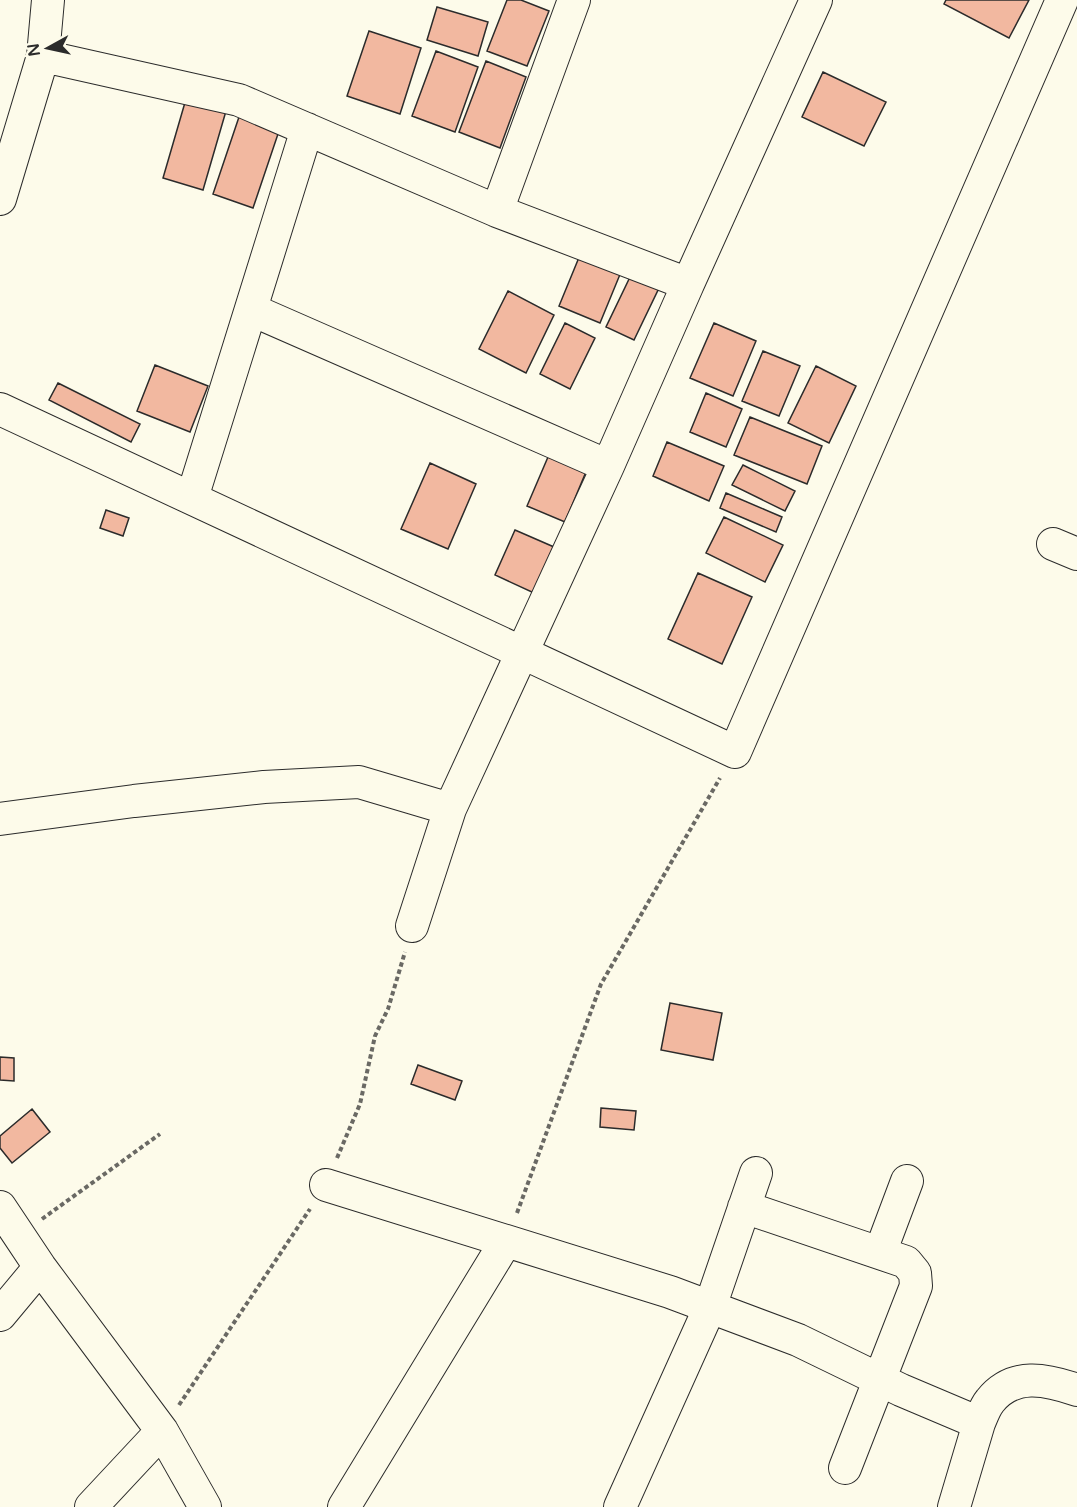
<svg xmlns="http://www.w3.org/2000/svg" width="1077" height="1507" font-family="'Varela Round',sans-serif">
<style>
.building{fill:#f2b8a0;stroke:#2b2b2b;stroke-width:1.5}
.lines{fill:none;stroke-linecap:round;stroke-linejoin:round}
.minor-casing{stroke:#2b2b2b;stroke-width:34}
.path{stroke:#6a6964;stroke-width:4;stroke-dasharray:4.5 3;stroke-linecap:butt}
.minor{stroke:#fdfbea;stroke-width:32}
</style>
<rect width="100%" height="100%" fill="#fdfbea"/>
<!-- building -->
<path class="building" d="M 507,0 L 521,0 L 549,11 L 527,66 L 487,51 Z
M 946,0 L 1029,0 L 1009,38 L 944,4 Z
M 437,7 L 488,22 L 478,56 L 427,40 Z
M 369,31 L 421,48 L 400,114 L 347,96 Z
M 436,51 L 478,67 L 455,132 L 412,116 Z
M 486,61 L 526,77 L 500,148 L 459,132 Z
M 823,72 L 886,102 L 864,146 L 802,117 Z
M 186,99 L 226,111 L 203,190 L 163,178 Z
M 240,114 L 280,128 L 253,208 L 213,194 Z
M 580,255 L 621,272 L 600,323 L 559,306 Z
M 631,275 L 659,288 L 634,340 L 606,327 Z
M 508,291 L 554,315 L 526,373 L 479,349 Z
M 565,323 L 595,338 L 570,389 L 540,374 Z
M 714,323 L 756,341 L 733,396 L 690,378 Z
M 763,351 L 800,366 L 779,416 L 742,401 Z
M 155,365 L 208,386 L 190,432 L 137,411 Z
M 816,366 L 856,386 L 829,443 L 788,423 Z
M 58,383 L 140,424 L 131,442 L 49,400 Z
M 706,393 L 742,409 L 726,447 L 690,432 Z
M 750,417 L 822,446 L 807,484 L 734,455 Z
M 667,442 L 724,466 L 709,501 L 653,476 Z
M 551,450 L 588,467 L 565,522 L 527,506 Z
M 430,463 L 476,484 L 448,549 L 401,529 Z
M 743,465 L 795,491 L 785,511 L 732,485 Z
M 726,493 L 782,517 L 776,532 L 720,508 Z
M 106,510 L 129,518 L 123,536 L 100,528 Z
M 724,517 L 783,545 L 765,582 L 706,553 Z
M 515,530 L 554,547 L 534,593 L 495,575 Z
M 698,573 L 752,597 L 722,664 L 668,639 Z
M 670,1003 L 722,1013 L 713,1060 L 661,1050 Z
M 0,1057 L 14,1058 L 14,1081 L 0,1080 Z
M 418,1065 L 462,1081 L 455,1100 L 411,1084 Z
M 601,1108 L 636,1111 L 634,1130 L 600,1127 Z
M 32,1109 L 50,1132 L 12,1163 L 0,1148 L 0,1136 Z"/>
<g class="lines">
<defs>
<path id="minor" d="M 43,56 L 239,100 L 497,211 L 688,284 L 816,0
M 0,199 L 43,56 L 48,0
M 497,211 L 574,0
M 252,310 L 608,466
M 0,409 L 735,752 L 1062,0
M 192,498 L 307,129
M 1053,544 L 1077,554
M 0,819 L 134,801 L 264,787 L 359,782 L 450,809
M 412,926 L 450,809 L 608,466 L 688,284
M 326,1185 L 670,1292 L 798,1340 L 901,1390 L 979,1423 C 982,1416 985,1407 990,1401 C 1013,1372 1046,1379 1077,1390
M 0,1207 L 40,1267 L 162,1431 L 205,1507
M 744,1207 L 906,1262 L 915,1273 L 916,1286 L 845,1468
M 880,1253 L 907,1181
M 0,1315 L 40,1267
M 91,1507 L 162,1431
M 344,1507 L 506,1241
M 620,1507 L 710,1307 L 756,1173
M 954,1507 L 979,1423"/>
</defs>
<!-- minor casing -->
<use href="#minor" class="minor-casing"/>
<!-- path -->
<path class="path" d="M 337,1158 L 360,1104 L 375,1036 L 388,1009 L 405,952
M 517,1213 L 601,984 L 720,778
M 42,1219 L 160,1134
M 179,1405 L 310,1209"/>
<!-- minor -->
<use href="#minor" class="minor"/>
</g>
<!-- north arrow -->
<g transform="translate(48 48) rotate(262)" stroke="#fdfbea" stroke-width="4.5" paint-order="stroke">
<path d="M0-4.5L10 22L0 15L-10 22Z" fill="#2b2b2b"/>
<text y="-9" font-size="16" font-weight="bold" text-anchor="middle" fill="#2b2b2b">N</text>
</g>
</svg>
